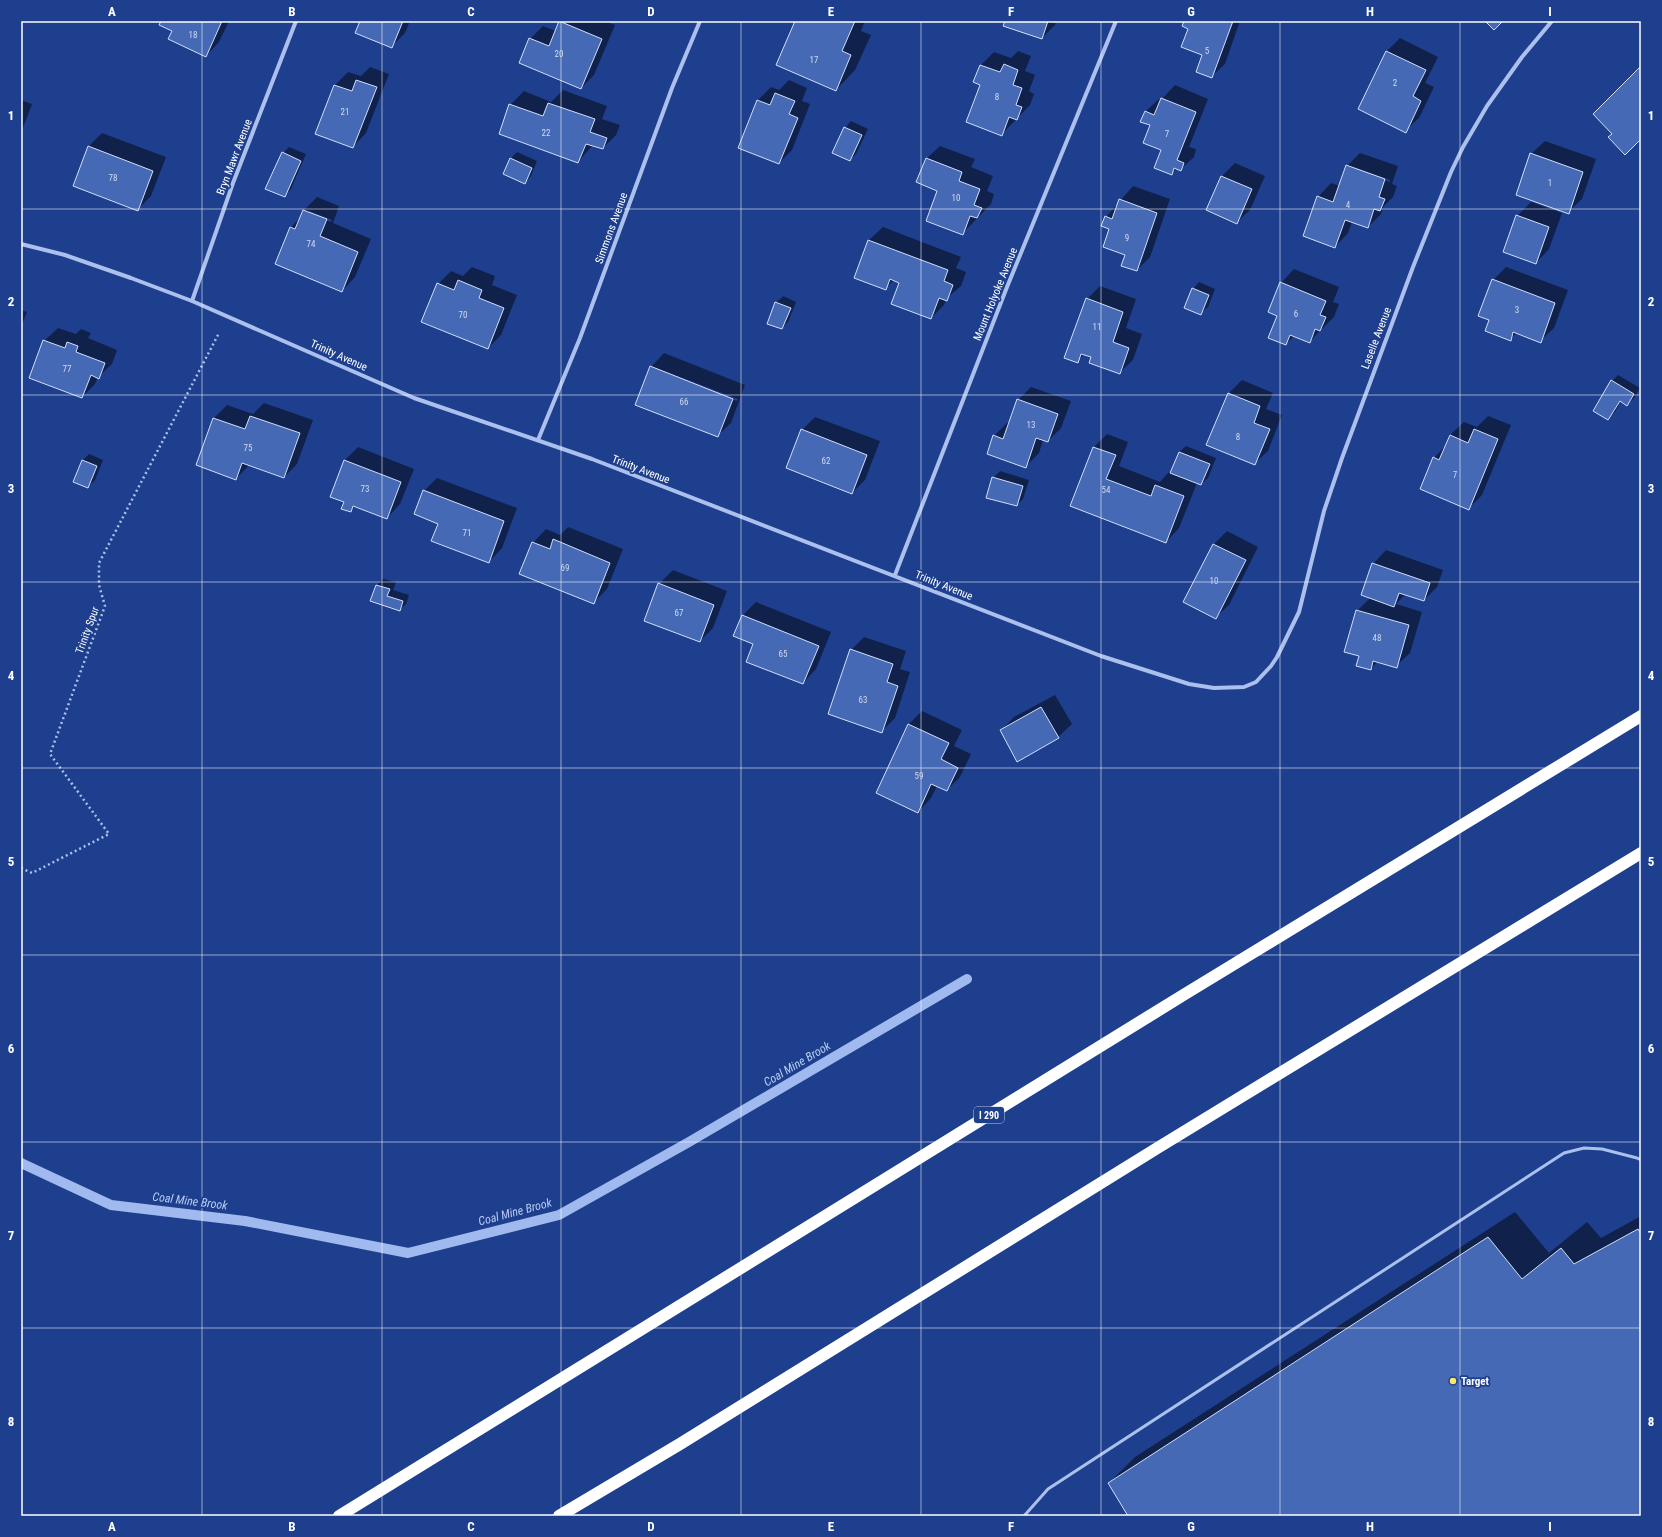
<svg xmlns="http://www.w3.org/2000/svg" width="1662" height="1537" font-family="'Roboto Condensed',sans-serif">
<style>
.shadow{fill:#0007;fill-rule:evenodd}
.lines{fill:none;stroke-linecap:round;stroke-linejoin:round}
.stream{stroke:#a0b9ee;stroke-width:10}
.building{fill:#4669b6;stroke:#d2def9}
.path{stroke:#acc0ed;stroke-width:2.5;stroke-dasharray:2 3;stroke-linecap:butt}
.service{stroke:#acc0ed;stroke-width:3}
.minor{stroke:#acc0ed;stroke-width:4}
.motorway{stroke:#fff;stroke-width:12}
.grid{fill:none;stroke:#fff;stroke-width:1;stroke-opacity:0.55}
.poi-dot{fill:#fce66b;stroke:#1e3f8e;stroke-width:1.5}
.labels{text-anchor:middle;stroke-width:3.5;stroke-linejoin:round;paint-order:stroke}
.number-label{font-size:9px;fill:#d1daed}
.shield{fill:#1e3f8e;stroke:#bcc5dd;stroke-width:1}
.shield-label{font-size:10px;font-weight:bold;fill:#fff}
.street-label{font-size:11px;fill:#fff;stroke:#1e3f8e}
.poi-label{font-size:11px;font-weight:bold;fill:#fff;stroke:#1e3f8e;text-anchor:start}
.water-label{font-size:12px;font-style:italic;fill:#b8cbf4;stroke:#1e3f8e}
.neatline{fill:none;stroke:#fff;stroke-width:1.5}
.grid-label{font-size:13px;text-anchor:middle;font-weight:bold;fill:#fff}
</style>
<rect width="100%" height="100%" fill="#1e3f8e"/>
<!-- shadow -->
<path class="shadow" d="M 162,21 L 229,21 L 219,42 L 206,56 Z
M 361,21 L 410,21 L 405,33 L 391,47 Z
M 561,21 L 605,21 L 615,25 L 594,75 L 581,88 L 530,39 L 543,26 L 556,31 Z
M 797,21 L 865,21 L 861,31 L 871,35 L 855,70 L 836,90 Z
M 1006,21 L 1056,21 L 1055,25 L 1042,38 Z
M 1185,21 L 1240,21 L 1225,64 L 1211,77 L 1203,54 Z
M 1400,38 L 1438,57 L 1425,83 L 1434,87 L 1419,118 L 1405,131 L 1359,108 L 1387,51 Z
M 1018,51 L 1031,56 L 1025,71 L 1035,75 L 1029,91 L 1034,94 L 1030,105 L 1002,134 L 981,84 L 974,82 L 981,65 L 994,52 L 1011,58 Z
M 370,67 L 389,74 L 366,133 L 353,147 L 335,85 L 348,72 L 361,76 Z
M 789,80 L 807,88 L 802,101 L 810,104 L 792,150 L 779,163 L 758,100 L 771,87 L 779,90 Z
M 1175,85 L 1208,99 L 1189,147 L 1196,149 L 1194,157 L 1180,170 L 1177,168 L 1171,174 L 1145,112 L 1159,99 L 1161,100 Z
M 563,90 L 607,106 L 602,119 L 620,125 L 616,135 L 603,148 L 593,145 L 578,162 L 510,105 L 524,91 L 551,102 Z
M 21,100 L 32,104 L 21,133 Z
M 851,121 L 868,129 L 856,154 L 850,160 L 845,128 Z
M 102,133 L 166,157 L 151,196 L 137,210 L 89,146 Z
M 1545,141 L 1596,159 L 1582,199 L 1568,212 L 1531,154 Z
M 940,146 L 975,159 L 971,167 L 993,176 L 987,191 L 994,194 L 991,204 L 962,234 L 939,190 L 926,159 Z
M 289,147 L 306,154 L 291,189 L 284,196 L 283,153 Z
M 517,152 L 537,161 L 531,176 L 524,183 L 511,158 Z
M 1360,153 L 1398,166 L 1392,184 L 1397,186 L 1393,197 L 1383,207 L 1381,214 L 1368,227 L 1352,222 L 1348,233 L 1335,247 L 1318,197 L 1331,183 L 1340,186 L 1347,166 ZM 1353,167 L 1390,180 L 1390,182 L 1353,169 Z
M 1235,163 L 1265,176 L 1250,210 L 1236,223 L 1222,176 Z
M 1133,186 L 1170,199 L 1150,257 L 1137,270 L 1110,228 L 1106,217 Z
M 317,197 L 339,206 L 333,223 L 371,239 L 355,277 L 342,291 L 276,264 L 291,227 L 300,218 L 304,210 ZM 309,211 L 332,220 L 331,222 L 309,213 Z
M 1531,202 L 1562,213 L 1549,249 L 1536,263 L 1517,216 Z
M 883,227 L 961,257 L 956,268 L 966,272 L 961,286 L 946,299 L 944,305 L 931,318 L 900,282 L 894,280 L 885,289 L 855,277 L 869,240 Z
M 472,267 L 495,276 L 492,285 L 517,295 L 501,335 L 488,348 L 438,284 L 451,271 L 463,276 Z
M 1506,267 L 1568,290 L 1554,328 L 1540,341 L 1517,333 L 1510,339 L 1490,320 L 1493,280 Z
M 1294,269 L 1339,287 L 1333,302 L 1339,304 L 1334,317 L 1309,342 L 1294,336 L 1286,344 L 1279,315 L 1281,283 Z
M 1199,282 L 1215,289 L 1208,307 L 1201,313 L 1193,289 Z
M 1100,286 L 1136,299 L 1126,328 L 1142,334 L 1133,360 L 1119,373 L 1093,357 L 1085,354 L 1077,361 L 1087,299 Z
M 783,296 L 796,302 L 788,322 L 782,328 L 776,303 Z
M 21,310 L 27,312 L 21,327 Z
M 58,328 L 76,334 L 81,329 L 91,333 L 88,338 L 117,350 L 112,364 L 98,377 L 95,384 L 82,397 L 44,341 Z
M 664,353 L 745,385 L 731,423 L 717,436 L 651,367 ZM 656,368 L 738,399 L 737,401 L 656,370 Z
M 1618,375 L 1640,388 L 1634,398 L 1627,405 L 1621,401 L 1615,412 L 1608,418 L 1612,381 Z
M 1242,380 L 1273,393 L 1266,409 L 1282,415 L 1268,451 L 1254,464 L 1229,393 Z
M 1031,387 L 1071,401 L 1061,428 L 1048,441 L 1043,440 L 1039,453 L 1025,467 L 994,436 L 1007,423 L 1010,423 L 1018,400 Z
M 264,403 L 313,420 L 297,464 L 284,477 L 249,465 L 236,479 L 214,418 L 227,405 L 253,414 Z
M 1488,416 L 1511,425 L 1482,495 L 1469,508 L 1434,458 L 1446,445 L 1450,435 L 1464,422 L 1477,427 Z
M 815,417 L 880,441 L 865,480 L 852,493 L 802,430 Z
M 1107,434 L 1128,442 L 1119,466 L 1160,482 L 1169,472 L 1171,473 L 1179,452 L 1186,446 L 1216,458 L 1208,478 L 1201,484 L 1197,483 L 1179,528 L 1166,542 L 1072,506 L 1094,447 Z
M 358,447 L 414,469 L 400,504 L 387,518 L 356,506 L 350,511 L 345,502 L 331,496 L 345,460 Z
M 89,454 L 103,460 L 95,480 L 88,487 L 82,461 Z
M 1000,471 L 1029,480 L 1023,499 L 1017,505 L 993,478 Z
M 437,478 L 517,508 L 502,548 L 489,562 L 439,523 L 424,491 Z
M 568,527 L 623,549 L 607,589 L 593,603 L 533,543 L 546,529 L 560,535 Z
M 1227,531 L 1258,547 L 1229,605 L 1215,618 L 1184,602 L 1214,544 Z
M 1386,550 L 1443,570 L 1437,587 L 1424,600 L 1406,594 L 1396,604 L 1422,612 L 1410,653 L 1396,666 L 1378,661 L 1371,669 L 1360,655 L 1357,611 L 1370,598 L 1373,564 Z
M 673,570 L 727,591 L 713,628 L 700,641 L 659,584 Z
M 383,579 L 396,582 L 393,590 L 409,595 L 406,604 L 399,610 L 371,600 L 377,585 Z
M 756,602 L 831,632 L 816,669 L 803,683 L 743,615 Z
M 864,637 L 906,651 L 900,669 L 910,672 L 895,718 L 881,732 L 851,650 Z
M 1055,695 L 1072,724 L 1058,737 L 1001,731 L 1014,717 Z
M 922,711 L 962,730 L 954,746 L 971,754 L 960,777 L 947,790 L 937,786 L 931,798 L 918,812 L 877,793 L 909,724 Z
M 1515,1212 L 1549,1253 L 1587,1222 L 1601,1238 L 1641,1216 L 1641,1516 L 1129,1516 L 1109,1483 L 1135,1457 Z"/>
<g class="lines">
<!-- stream -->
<path class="stream" d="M 21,1163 L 111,1205 L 245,1221 L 408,1253 L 559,1215 L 689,1142 L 967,979"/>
</g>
<!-- building -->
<path class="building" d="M 161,21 L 222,21 L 206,57 L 168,39 L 172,31 L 159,25 Z
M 360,21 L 403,21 L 392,48 L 355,33 Z
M 559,21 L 602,39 L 581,89 L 519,63 L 529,38 L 549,46 Z
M 795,21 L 855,21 L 842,51 L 851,55 L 836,91 L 776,65 Z
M 1005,21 L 1048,21 L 1042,39 L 1003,26 Z
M 1184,21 L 1233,21 L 1212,78 L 1196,72 L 1202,55 L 1181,47 L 1188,29 L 1182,26 Z
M 1485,21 L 1503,21 L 1494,30 Z
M 1386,51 L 1426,70 L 1413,96 L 1421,101 L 1406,133 L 1358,109 Z
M 1004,64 L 1018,70 L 1013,85 L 1022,88 L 1016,105 L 1022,107 L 1017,120 L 1009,117 L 1002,136 L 966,122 L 980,85 L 973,82 L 980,65 L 1000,72 Z
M 1641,66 L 1641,139 L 1625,155 L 1608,137 L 1612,134 L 1593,114 Z
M 356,80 L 377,87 L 353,148 L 315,134 L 334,85 L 352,91 Z
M 775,93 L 795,101 L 789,114 L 798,118 L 779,164 L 738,148 L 757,100 L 770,105 Z
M 1161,98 L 1196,112 L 1177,160 L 1184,163 L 1181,171 L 1174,168 L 1172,175 L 1154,168 L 1161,150 L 1143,143 L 1150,125 L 1140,122 L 1145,111 L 1154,115 Z
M 548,103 L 595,119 L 590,132 L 607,138 L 603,149 L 586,144 L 578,163 L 499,134 L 509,104 L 543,116 Z
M 844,127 L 862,135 L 850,161 L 832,153 Z
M 88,146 L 153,171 L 138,211 L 73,186 Z
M 282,152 L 301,161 L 285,197 L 265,189 Z
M 1530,153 L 1583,172 L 1569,214 L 1516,195 Z
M 510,158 L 532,168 L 525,184 L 503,174 Z
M 926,158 L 962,172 L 959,181 L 980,189 L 974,205 L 982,208 L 977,218 L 970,216 L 963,235 L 926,221 L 937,191 L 916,182 Z
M 1346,165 L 1385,179 L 1379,197 L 1385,199 L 1380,211 L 1374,209 L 1368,228 L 1345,220 L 1335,248 L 1303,236 L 1317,196 L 1333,202 Z
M 1221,176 L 1252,189 L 1237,224 L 1206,210 Z
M 1119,199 L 1157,213 L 1137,271 L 1121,266 L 1125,255 L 1103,247 L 1109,229 L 1101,226 L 1105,216 L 1112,219 Z
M 303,210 L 327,219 L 320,236 L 358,252 L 342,292 L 275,264 L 290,227 L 295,229 Z
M 1516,215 L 1549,227 L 1536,264 L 1503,252 Z
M 868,240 L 948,270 L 944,281 L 953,285 L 947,301 L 939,298 L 931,319 L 891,304 L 899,283 L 890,279 L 886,290 L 854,278 Z
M 1492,279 L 1555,303 L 1541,343 L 1513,332 L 1511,341 L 1485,331 L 1489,320 L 1478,316 Z
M 458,280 L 482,290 L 479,298 L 504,308 L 488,349 L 421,322 L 437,283 L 454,290 Z
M 1280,282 L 1326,301 L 1320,315 L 1326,317 L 1320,331 L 1315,329 L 1310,343 L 1290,335 L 1286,345 L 1268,338 L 1277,316 L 1268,312 Z
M 1192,288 L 1209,295 L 1201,315 L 1184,308 Z
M 1086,298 L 1123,312 L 1113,342 L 1129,348 L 1120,374 L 1089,363 L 1091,357 L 1081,354 L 1078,363 L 1064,358 Z
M 775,302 L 791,308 L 782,329 L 767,324 Z
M 43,340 L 65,348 L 67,342 L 78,346 L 76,352 L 105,363 L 99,379 L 91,375 L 82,398 L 29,378 Z
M 650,366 L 733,399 L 718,437 L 635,405 Z
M 1611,380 L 1634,394 L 1627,406 L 1620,401 L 1608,420 L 1593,411 Z
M 1228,393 L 1260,406 L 1254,423 L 1270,429 L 1255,465 L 1206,445 Z
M 1017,399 L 1058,414 L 1048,442 L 1036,438 L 1026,468 L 987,454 L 993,435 L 1003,439 Z
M 250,416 L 300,433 L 284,478 L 242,463 L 236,480 L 196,465 L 213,418 L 245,429 Z
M 801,429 L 867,455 L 852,494 L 786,468 Z
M 1474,429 L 1498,439 L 1469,510 L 1420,489 L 1433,457 L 1439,460 L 1450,435 L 1468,443 Z
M 1093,447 L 1116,455 L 1106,479 L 1151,496 L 1155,485 L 1184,496 L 1166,543 L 1070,506 Z
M 1179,452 L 1210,464 L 1201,485 L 1170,473 Z
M 82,460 L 97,466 L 88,488 L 73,482 Z
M 344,460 L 401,482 L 387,519 L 353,506 L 351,512 L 341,509 L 344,502 L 330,497 Z
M 992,477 L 1023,486 L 1017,506 L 986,498 Z
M 423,490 L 504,521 L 489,563 L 431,541 L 438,524 L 414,514 Z
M 553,539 L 610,563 L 594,604 L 519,574 L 532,542 L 550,549 Z
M 1213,544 L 1246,560 L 1216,619 L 1183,602 Z
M 1372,563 L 1430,583 L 1424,601 L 1399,593 L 1394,607 L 1361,595 Z
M 658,583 L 714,605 L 700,642 L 644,621 Z
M 376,585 L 390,589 L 387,596 L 403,601 L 400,611 L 370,601 Z
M 1356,610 L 1409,625 L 1397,668 L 1373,661 L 1371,670 L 1356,666 L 1359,656 L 1344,652 Z
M 742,615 L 819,646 L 803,684 L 746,662 L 753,644 L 733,636 Z
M 850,649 L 893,664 L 887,682 L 898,686 L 882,733 L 828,714 Z
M 1041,707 L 1059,738 L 1017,762 L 1000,730 Z
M 908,724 L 949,743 L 941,759 L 958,768 L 947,791 L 931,784 L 918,813 L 876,793 Z
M 1638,1229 L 1641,1234 L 1641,1516 L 1128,1516 L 1108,1483 L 1488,1237 L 1522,1279 L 1561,1248 L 1574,1264 Z"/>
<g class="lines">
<!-- path -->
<path class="path" d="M 21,868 L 32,873 L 109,834 L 50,754 L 105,606 L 99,585 L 99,563 L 219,333"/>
<!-- service -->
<path class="service" d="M 1024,1516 L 1048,1489 L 1564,1153 L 1584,1148 L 1602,1149 L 1637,1158 L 1641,1160"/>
<!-- minor -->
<path class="minor" d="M 21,244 L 65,255 L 131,278 L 192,301 L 414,398 L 592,459 L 1101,656 L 1189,684 L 1214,688 L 1244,687 L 1256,682 L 1271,666 L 1277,657 L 1299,612 L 1324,511 L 1342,458 L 1413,267 L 1451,172 L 1463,147 L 1487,106 L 1522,57 L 1552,21
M 192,301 L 233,183 L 296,21
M 538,440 L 580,338 L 672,88 L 700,21
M 895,575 L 1007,287 L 1116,21"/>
<!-- motorway -->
<path class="motorway" d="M 339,1516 L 1185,994 L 1641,716
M 559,1516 L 680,1444 L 1159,1147 L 1641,853"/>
</g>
<!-- grid -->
<path class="grid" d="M 202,21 L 202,1516M 382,21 L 382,1516M 561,21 L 561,1516M 741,21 L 741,1516M 921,21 L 921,1516M 1101,21 L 1101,1516M 1280,21 L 1280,1516M 1460,21 L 1460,1516M 21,209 L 1641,209M 21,395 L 1641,395M 21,582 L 1641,582M 21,768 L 1641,768M 21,955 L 1641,955M 21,1142 L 1641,1142M 21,1328 L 1641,1328"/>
<!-- markers -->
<circle class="poi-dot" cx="1453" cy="1381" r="4"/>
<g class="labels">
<!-- number labels -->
<g class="number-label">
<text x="193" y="38">18</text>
<text x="1207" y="54">5</text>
<text x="559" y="57">20</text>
<text x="814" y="63">17</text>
<text x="1395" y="86">2</text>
<text x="997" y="100">8</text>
<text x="345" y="115">21</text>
<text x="546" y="136">22</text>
<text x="1167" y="137">7</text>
<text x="113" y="181">78</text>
<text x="1550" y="186">1</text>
<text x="956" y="201">10</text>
<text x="1348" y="208">4</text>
<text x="1127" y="241">9</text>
<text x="311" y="247">74</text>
<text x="1517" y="313">3</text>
<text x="1296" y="317">6</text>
<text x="463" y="318">70</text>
<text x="1097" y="330">11</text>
<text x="67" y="372">77</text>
<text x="684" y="405">66</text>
<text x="1031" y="428">13</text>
<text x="1238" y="440">8</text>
<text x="248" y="451">75</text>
<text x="826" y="464">62</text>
<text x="1455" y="478">7</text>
<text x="365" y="492">73</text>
<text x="1106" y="493">54</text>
<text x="467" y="536">71</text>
<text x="565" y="571">69</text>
<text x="1214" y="584">10</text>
<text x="679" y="616">67</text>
<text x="1377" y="641">48</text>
<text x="783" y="657">65</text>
<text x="863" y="703">63</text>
<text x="919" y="779">59</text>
</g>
<!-- shield labels -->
<rect class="shield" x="974" y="1107" width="30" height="16" rx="3"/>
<g class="shield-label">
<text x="989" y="1119">I 290</text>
</g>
<!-- street labels -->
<g class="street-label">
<text transform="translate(234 157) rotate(-69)" y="4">Bryn Mawr Avenue</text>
<text transform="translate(611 228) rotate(-70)" y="4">Simmons Avenue</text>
<text transform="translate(995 294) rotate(-68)" y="4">Mount Holyoke Avenue</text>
<text transform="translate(1376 338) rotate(-69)" y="4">Laselle Avenue</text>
<text transform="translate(339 355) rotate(24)" y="4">Trinity Avenue</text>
<text transform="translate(641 469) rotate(21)" y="4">Trinity Avenue</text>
<text transform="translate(944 585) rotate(22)" y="4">Trinity Avenue</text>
<text transform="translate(87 630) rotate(-70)" y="4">Trinity Spur</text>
</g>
<!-- poi labels -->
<g class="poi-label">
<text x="1461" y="1385">Target</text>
</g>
<!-- water labels -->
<g class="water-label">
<text transform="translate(797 1064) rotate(-31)" y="4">Coal Mine Brook</text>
<text transform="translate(190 1201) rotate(7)" y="4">Coal Mine Brook</text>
<text transform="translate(515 1212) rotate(-15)" y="4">Coal Mine Brook</text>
</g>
</g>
<!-- border -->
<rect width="1662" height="1537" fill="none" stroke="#1e3f8e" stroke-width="44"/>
<rect x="22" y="22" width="1618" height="1493" class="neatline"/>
<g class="grid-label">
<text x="112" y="16">A</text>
<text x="292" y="16">B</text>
<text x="471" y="16">C</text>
<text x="651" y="16">D</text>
<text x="831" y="16">E</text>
<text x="1011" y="16">F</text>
<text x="1191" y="16">G</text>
<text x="1370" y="16">H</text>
<text x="1550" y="16">I</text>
<text x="11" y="120">1</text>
<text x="1651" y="120">1</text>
<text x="11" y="306">2</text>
<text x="1651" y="306">2</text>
<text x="11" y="493">3</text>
<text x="1651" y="493">3</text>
<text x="11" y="680">4</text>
<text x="1651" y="680">4</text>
<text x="11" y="866">5</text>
<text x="1651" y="866">5</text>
<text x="11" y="1053">6</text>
<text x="1651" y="1053">6</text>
<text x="11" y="1240">7</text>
<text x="1651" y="1240">7</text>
<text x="11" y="1426">8</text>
<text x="1651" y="1426">8</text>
<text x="112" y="1531">A</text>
<text x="292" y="1531">B</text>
<text x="471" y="1531">C</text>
<text x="651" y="1531">D</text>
<text x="831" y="1531">E</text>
<text x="1011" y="1531">F</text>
<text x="1191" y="1531">G</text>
<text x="1370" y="1531">H</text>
<text x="1550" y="1531">I</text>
</g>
</svg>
